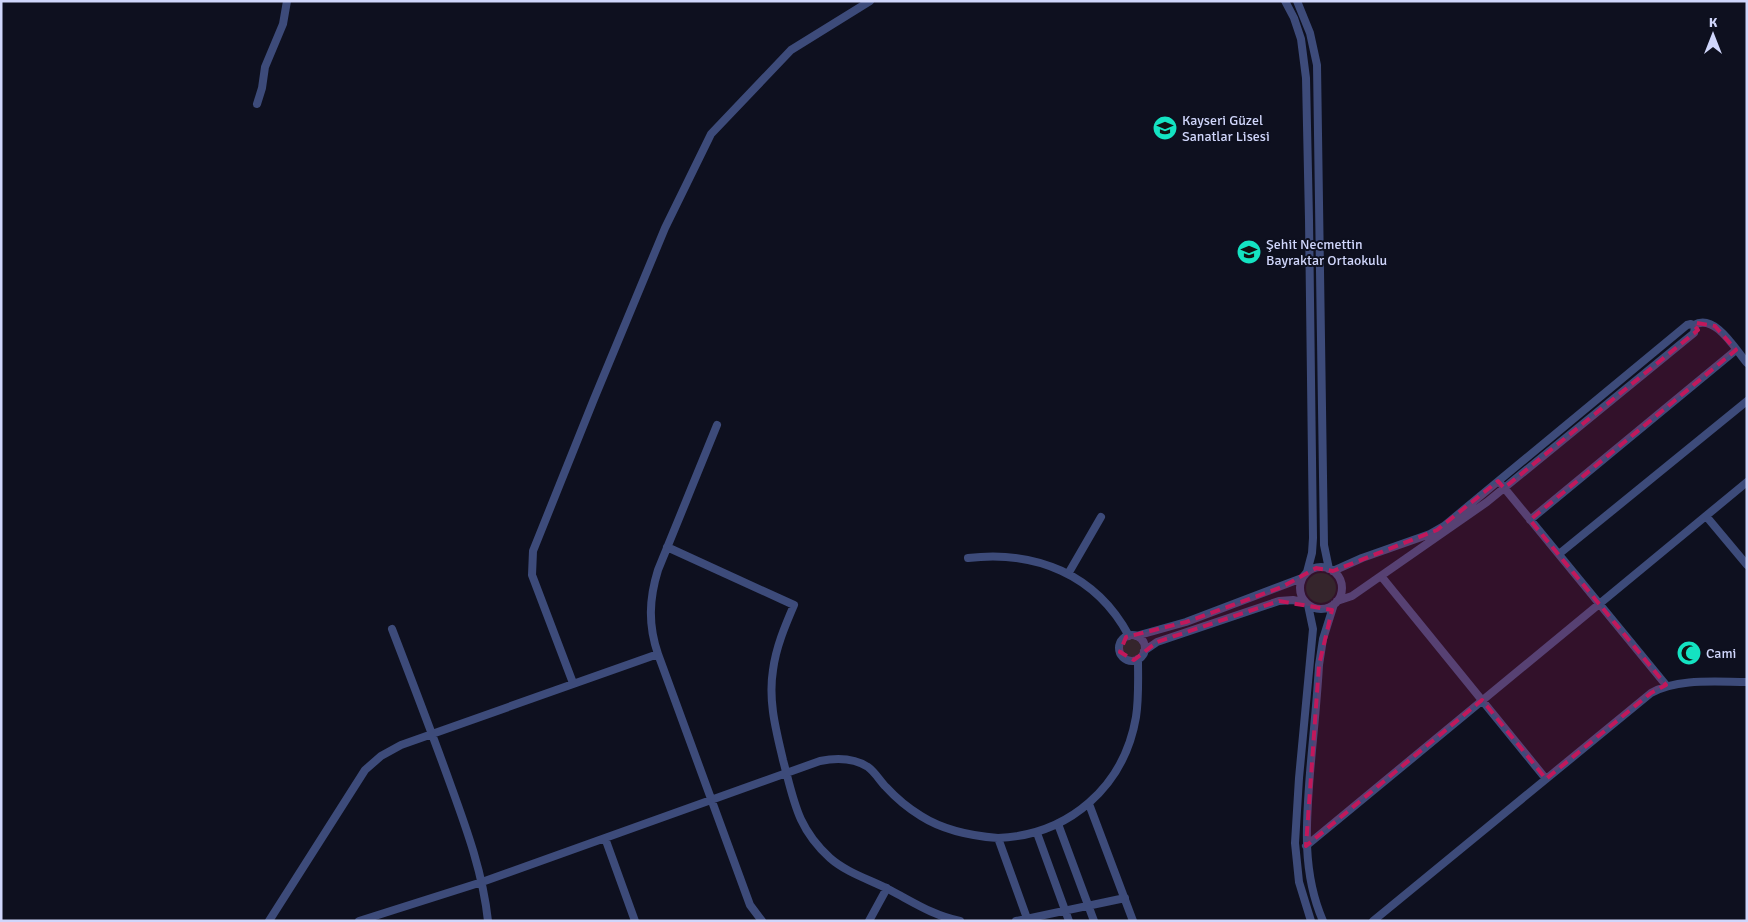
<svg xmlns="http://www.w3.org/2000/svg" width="1748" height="922" font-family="Signika,sans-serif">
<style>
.green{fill:#122821}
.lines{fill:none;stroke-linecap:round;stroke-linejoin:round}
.street{stroke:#3d4b7a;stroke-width:8}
.marked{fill:#c2185b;fill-opacity:0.2;stroke:#c2185b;stroke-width:4;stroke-dasharray:10 6;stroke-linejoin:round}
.labels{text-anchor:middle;stroke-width:4;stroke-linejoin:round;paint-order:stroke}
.poi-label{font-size:14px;fill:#d0d6fb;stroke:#0e101f;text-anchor:start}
</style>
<rect width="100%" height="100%" fill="#0e101f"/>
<!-- green -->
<path class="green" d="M1306 588a15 15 0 1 1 30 0a15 15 0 1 1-30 0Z
M1123 648a9 9 0 1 1 18 0a9 9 0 1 1-18 0Z"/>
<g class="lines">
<!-- street -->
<path class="street" d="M 1285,1 L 1294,18 L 1301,39 L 1306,78 L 1309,220 L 1313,538 L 1312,553 L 1307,572
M 1297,1 L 1310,33 L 1317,65 L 1324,545 L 1329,569
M 257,104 L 262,88 L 265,67 L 283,24 L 287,1
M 1694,325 C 1715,313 1735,349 1747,363
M 717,425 L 658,570 C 649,599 648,625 658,654 L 750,905 L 762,921
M 1501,484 L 1666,685
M 1706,516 L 1747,565
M 1530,520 L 1736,350
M 667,547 L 794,605 C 785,626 776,647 773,670 C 768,701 776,730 783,760 C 794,801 797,828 830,858 C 847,873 871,880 890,890 C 913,902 934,916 960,921
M 1559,554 L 1747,401
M 968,558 C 1035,550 1096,574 1129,636
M1300 588a21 21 0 1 1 42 0a21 21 0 1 1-42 0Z
M 1333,571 L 1362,558 L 1430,534 L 1444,526 L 1687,325 L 1691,324 L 1695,327 L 1694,333 L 1487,502 L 1352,596 L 1337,601
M 1068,574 L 1101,517
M 1381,576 L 1546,779
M 1308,605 L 1313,629 L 1299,778 L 1295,843 L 1299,882 L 1311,921
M 392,629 C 412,681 432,733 451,786 C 467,830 483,874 488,921
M1119 648a13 13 0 1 1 26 0a13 13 0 1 1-26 0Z
M 1136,636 L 1186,622 L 1302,578
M 1144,651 L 1157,642 L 1279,601 L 1293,600 L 1306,603
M 573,683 L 532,575 L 533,551 L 594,399 L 665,228 L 711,134 L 791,50 L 870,1
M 1089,804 L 1133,921
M 1058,824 L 1094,921
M 1037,833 L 1069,921
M 605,838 L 635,921
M 998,838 C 1069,835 1124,787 1136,717 C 1139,698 1138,678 1138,659
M 1306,846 L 1747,482
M 269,921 L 365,770 L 381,756 L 401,745 L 658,654
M 359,921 L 482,882 L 820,761 C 835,758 854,758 868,767 C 875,772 880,781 886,787 C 896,798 908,808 921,816 C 943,830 972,836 998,838 L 1028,921
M 869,921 L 887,888
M 1016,921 L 1125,898
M 1323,921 C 1302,873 1306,823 1310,773 C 1313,737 1317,701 1319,665 L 1323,639 L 1334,604
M 1373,921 L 1651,693 C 1678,678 1716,682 1747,682"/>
</g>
<!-- marked area -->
<path class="marked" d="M 1697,323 L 1715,326 L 1736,350 L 1530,520 L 1666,685 L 1651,693 L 1546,779 L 1482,700 L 1306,846 L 1319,665 L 1332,610 L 1279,601 L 1157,642 L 1134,660 L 1120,652 L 1126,637 L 1186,622 L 1282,587 L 1316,568 L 1333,571 L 1437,530 L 1498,481 L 1504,488 L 1698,330 L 1694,325 Z"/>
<!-- icons -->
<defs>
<symbol id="school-disc" viewBox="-11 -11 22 22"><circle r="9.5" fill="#14e3c2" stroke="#0e101f"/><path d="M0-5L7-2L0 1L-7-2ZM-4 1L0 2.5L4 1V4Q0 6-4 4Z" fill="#111"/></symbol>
<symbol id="mosque-disc" viewBox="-11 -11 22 22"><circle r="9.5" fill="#14e3c2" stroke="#0e101f"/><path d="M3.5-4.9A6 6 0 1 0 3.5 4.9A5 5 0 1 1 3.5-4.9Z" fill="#111"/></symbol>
</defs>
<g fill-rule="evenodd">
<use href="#school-disc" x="1151" y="114" width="28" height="28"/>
<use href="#school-disc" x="1235" y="238" width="28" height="28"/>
<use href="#mosque-disc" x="1675" y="639" width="28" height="28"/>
</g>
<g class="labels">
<!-- poi labels -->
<g class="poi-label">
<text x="1182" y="125">Kayseri Güzel<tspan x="1182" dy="16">Sanatlar Lisesi</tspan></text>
<text x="1266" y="249">Şehit Necmettin<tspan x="1266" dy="16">Bayraktar Ortaokulu</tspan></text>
<text x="1706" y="658">Cami</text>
</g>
</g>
<!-- border -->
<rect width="1748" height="922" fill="none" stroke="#d0d6fb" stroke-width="5"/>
<!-- north arrow -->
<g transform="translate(1713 35)" stroke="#0e101f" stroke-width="4" paint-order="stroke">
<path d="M0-4L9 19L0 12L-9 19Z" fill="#d0d6fb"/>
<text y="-8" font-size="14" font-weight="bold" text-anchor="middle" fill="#d0d6fb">K</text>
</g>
</svg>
